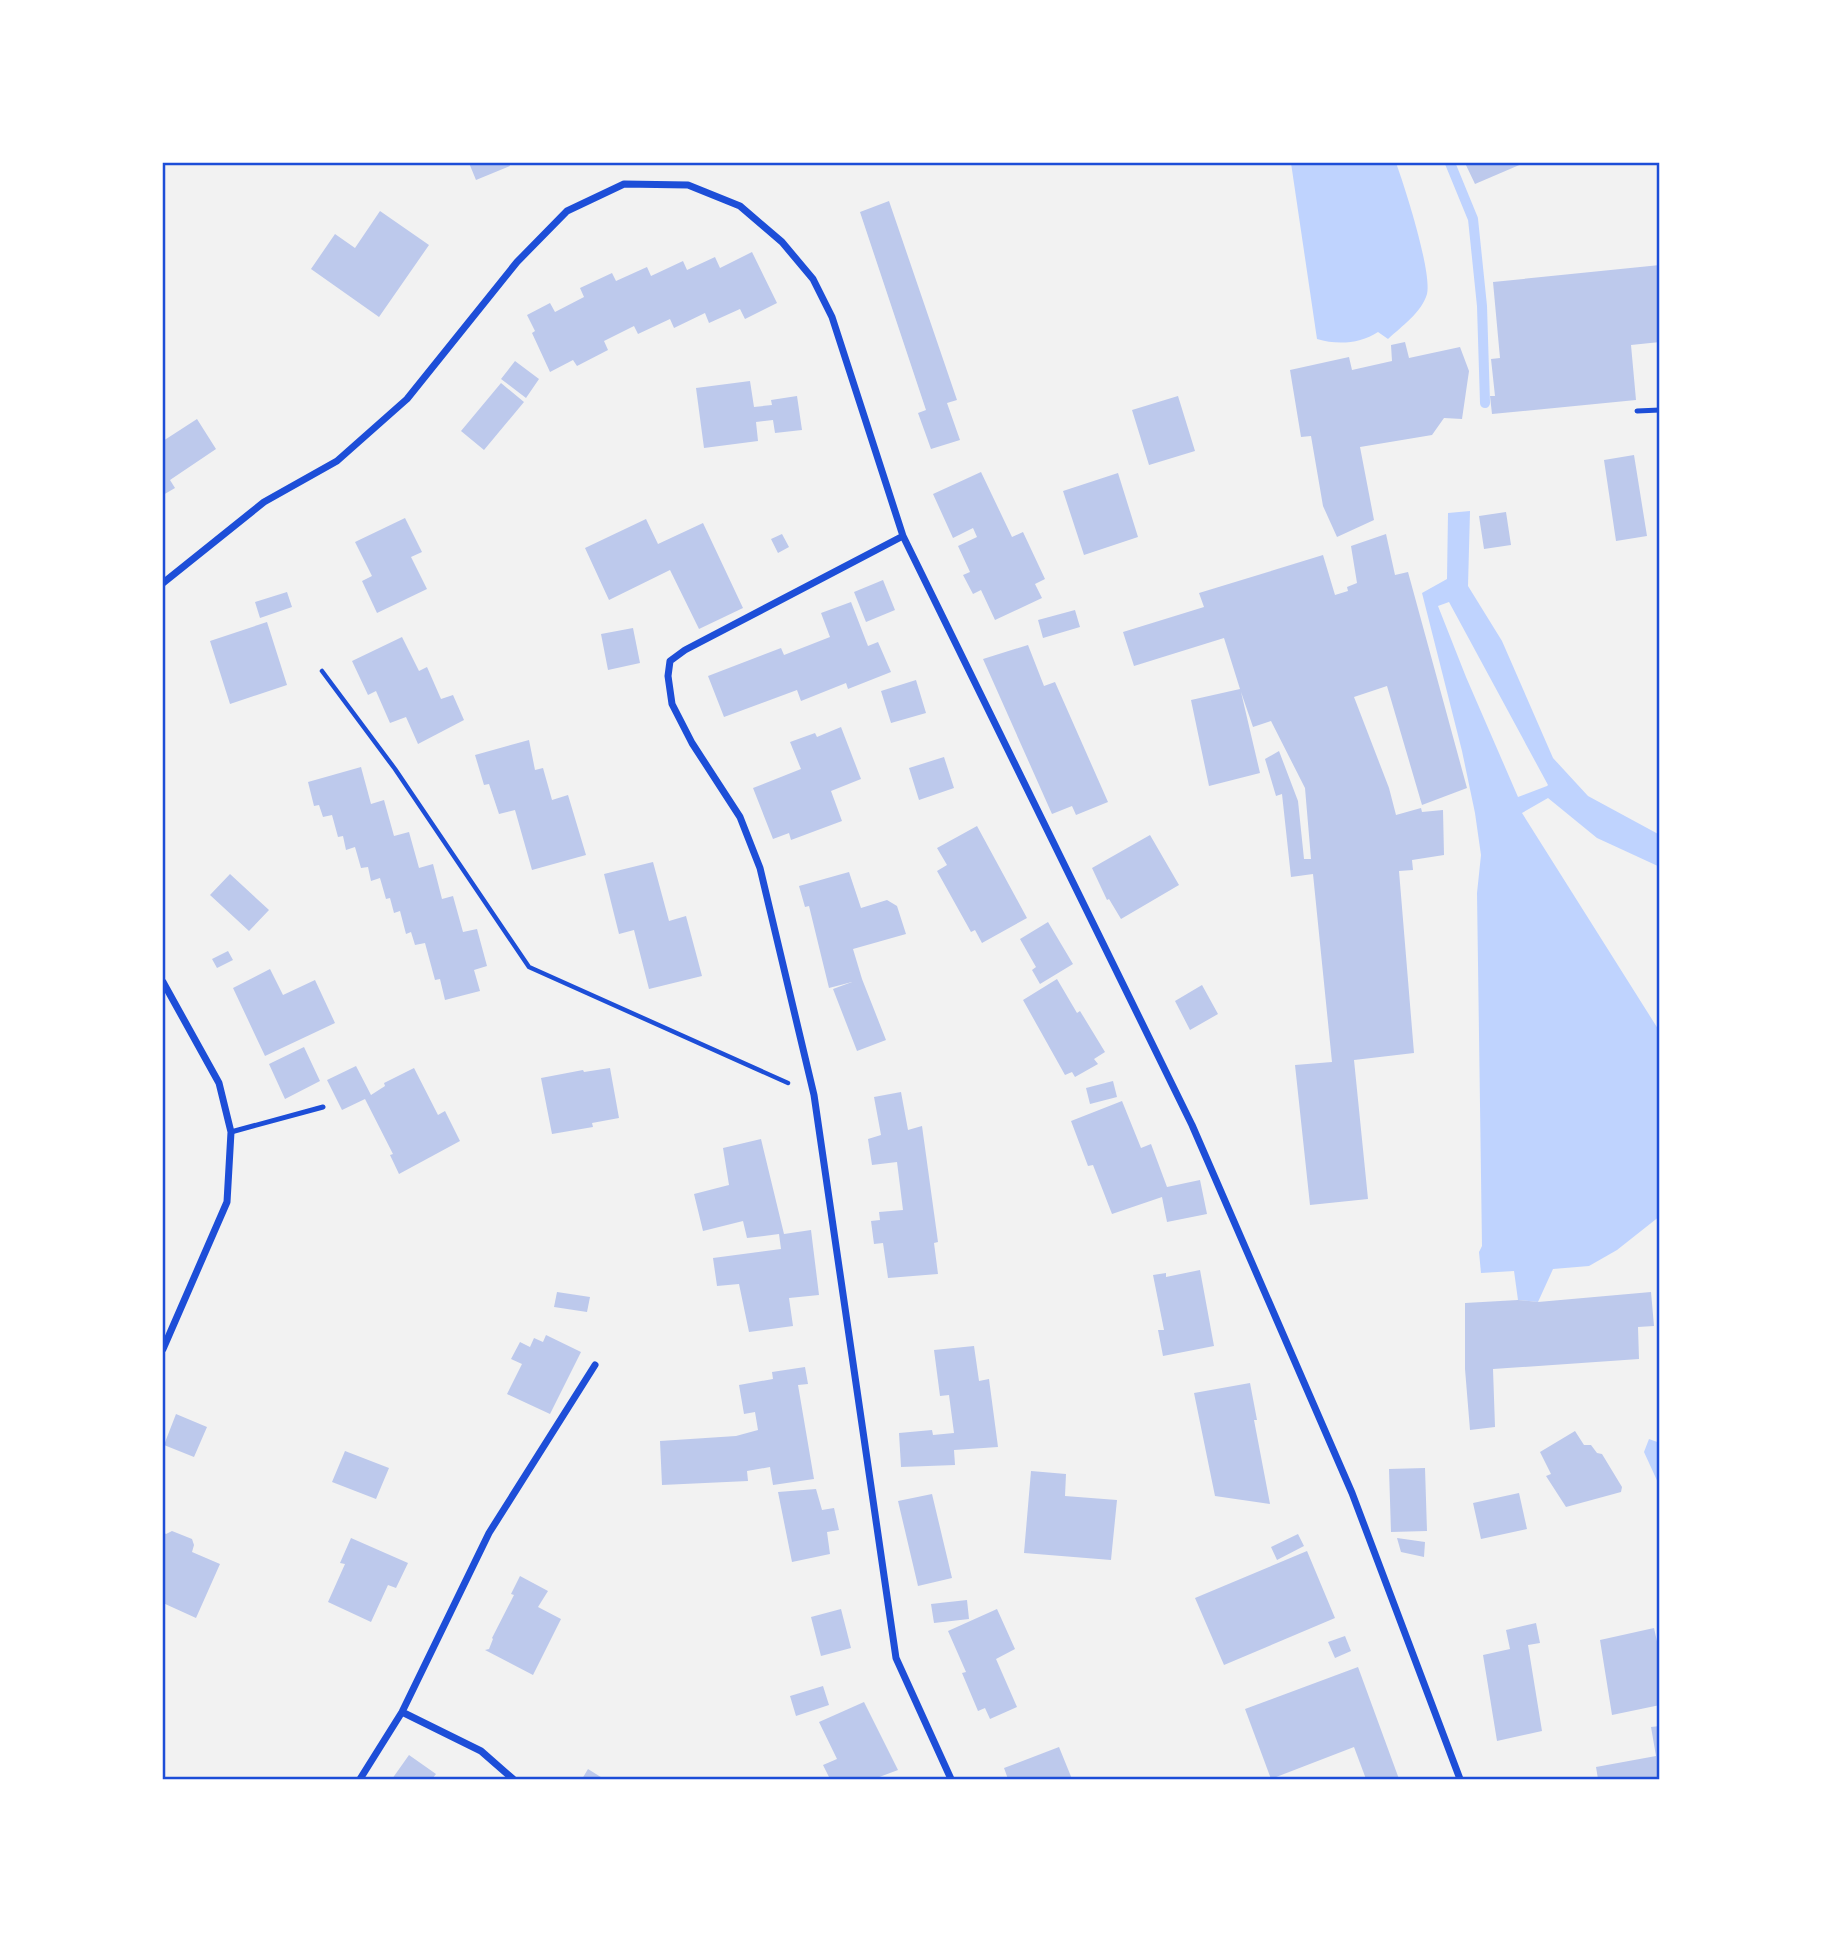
<svg xmlns="http://www.w3.org/2000/svg" width="1823" height="1942" font-family="'Fira Sans',sans-serif">
<style>
.water{fill:#bfd3fe;fill-rule:evenodd}
.lines{fill:none;stroke-linecap:round;stroke-linejoin:round}
.stream{stroke:#bfd3fe;stroke-width:10}
.building{fill:#bdc9ec}
.path{stroke:#1d4ed8;stroke-width:4.5}
.service{stroke:#1d4ed8;stroke-width:5}
.minor{stroke:#1d4ed8;stroke-width:7}
.neatline{fill:none;stroke:#1d4ed8;stroke-width:2.5}
</style>
<rect width="100%" height="100%" fill="#f2f2f2"/>
<!-- water -->
<path class="water" d="M 1291,163 L 1396,163 C 1405,187 1432,272 1427,294 C 1422,312 1401,327 1388,339 L 1378,332 C 1360,344 1337,345 1317,339 Z
M 1470,511 L 1468,586 L 1502,641 L 1553,758 L 1588,796 L 1660,835 L 1660,867 L 1597,838 L 1548,798 L 1522,813 L 1660,1032 L 1660,1216 L 1617,1250 L 1589,1266 L 1553,1269 L 1538,1302 L 1518,1300 L 1514,1271 L 1481,1273 L 1479,1252 L 1482,1246 L 1477,893 L 1481,855 L 1475,813 L 1462,751 L 1422,593 L 1447,579 L 1448,513 ZM 1449,602 L 1548,785 L 1547,786 L 1518,797 L 1466,677 L 1438,606 Z
M 1649,1439 L 1660,1443 L 1660,1487 L 1644,1452 Z"/>
<g class="lines">
<!-- stream -->
<path class="stream" d="M 1450,163 L 1473,219 L 1482,306 L 1485,403"/>
</g>
<!-- building -->
<path class="building" d="M 469,163 L 509,163 L 510,166 L 476,180 Z
M 1465,163 L 1524,163 L 1475,184 Z
M 889,201 L 957,400 L 947,403 L 960,440 L 931,449 L 918,413 L 926,410 L 860,212 Z
M 380,211 L 429,245 L 379,317 L 311,269 L 335,234 L 355,248 Z
M 752,252 L 777,303 L 745,319 L 740,309 L 709,323 L 705,313 L 674,328 L 670,319 L 638,334 L 634,326 L 604,341 L 608,350 L 577,366 L 573,360 L 550,372 L 532,333 L 535,331 L 527,315 L 550,303 L 555,312 L 584,297 L 580,288 L 612,273 L 616,281 L 647,267 L 651,276 L 683,261 L 687,270 L 715,257 L 720,268 Z
M 1660,265 L 1660,342 L 1631,345 L 1636,400 L 1492,414 L 1490,396 L 1495,396 L 1491,359 L 1500,358 L 1493,282 Z
M 1405,342 L 1409,358 L 1460,347 L 1469,371 L 1462,419 L 1444,418 L 1432,435 L 1360,447 L 1374,520 L 1337,537 L 1323,506 L 1311,436 L 1301,437 L 1290,370 L 1349,357 L 1352,370 L 1392,361 L 1391,345 Z
M 515,361 L 539,379 L 526,398 L 501,379 Z
M 750,381 L 754,407 L 772,405 L 771,400 L 797,396 L 802,430 L 775,433 L 773,420 L 756,422 L 758,441 L 704,448 L 696,388 Z
M 501,383 L 524,402 L 484,450 L 461,431 Z
M 1178,396 L 1195,451 L 1149,465 L 1132,410 Z
M 197,419 L 216,449 L 170,480 L 175,488 L 163,495 L 163,441 Z
M 1634,455 L 1647,536 L 1616,541 L 1604,460 Z
M 981,472 L 1012,537 L 1023,532 L 1045,579 L 1035,584 L 1042,598 L 995,620 L 981,590 L 973,594 L 963,575 L 970,572 L 958,546 L 977,537 L 973,528 L 953,538 L 933,494 Z
M 1118,473 L 1138,537 L 1084,555 L 1063,491 Z
M 1506,512 L 1511,545 L 1484,549 L 1479,516 Z
M 405,518 L 422,552 L 411,557 L 427,589 L 377,613 L 362,581 L 372,576 L 355,542 Z
M 646,519 L 658,544 L 703,523 L 743,608 L 699,629 L 670,570 L 609,600 L 585,548 Z
M 782,534 L 789,547 L 778,553 L 771,539 Z
M 1386,534 L 1395,575 L 1408,572 L 1467,788 L 1422,805 L 1387,686 L 1354,697 L 1389,788 L 1396,815 L 1421,808 L 1422,812 L 1443,810 L 1444,855 L 1412,860 L 1413,870 L 1399,871 L 1414,1053 L 1354,1060 L 1368,1199 L 1310,1205 L 1295,1065 L 1332,1062 L 1313,874 L 1291,877 L 1282,794 L 1276,796 L 1265,759 L 1279,751 L 1298,801 L 1304,859 L 1311,859 L 1305,788 L 1271,721 L 1253,727 L 1241,692 L 1260,773 L 1209,786 L 1191,700 L 1240,689 L 1224,638 L 1134,666 L 1123,632 L 1204,607 L 1199,593 L 1323,555 L 1335,595 L 1348,591 L 1347,587 L 1357,583 L 1351,546 Z
M 883,580 L 895,610 L 866,622 L 854,592 Z
M 287,592 L 292,607 L 260,618 L 255,602 Z
M 851,602 L 868,646 L 878,642 L 891,672 L 848,689 L 846,683 L 801,701 L 797,690 L 724,717 L 708,676 L 781,648 L 784,655 L 830,637 L 821,613 Z
M 1075,610 L 1080,627 L 1043,638 L 1038,620 Z
M 267,622 L 287,685 L 230,704 L 210,641 Z
M 633,628 L 640,663 L 608,670 L 601,634 Z
M 402,637 L 419,671 L 427,667 L 441,699 L 453,695 L 464,720 L 418,744 L 406,717 L 390,723 L 376,691 L 368,695 L 352,661 Z
M 1028,645 L 1044,686 L 1055,682 L 1108,802 L 1076,815 L 1072,806 L 1052,814 L 983,659 Z
M 916,680 L 926,713 L 891,723 L 881,691 Z
M 841,727 L 861,779 L 831,791 L 842,821 L 791,840 L 789,833 L 773,839 L 753,788 L 801,769 L 790,742 L 815,733 L 817,737 Z
M 529,740 L 535,770 L 543,768 L 552,800 L 568,795 L 586,855 L 532,870 L 515,810 L 499,814 L 489,784 L 484,785 L 475,755 Z
M 944,757 L 954,788 L 919,800 L 909,768 Z
M 361,767 L 371,804 L 384,800 L 394,836 L 409,832 L 419,868 L 433,864 L 442,899 L 453,896 L 463,932 L 477,929 L 487,966 L 474,970 L 480,991 L 445,1000 L 440,979 L 435,980 L 425,943 L 415,945 L 411,932 L 406,934 L 400,911 L 394,913 L 390,898 L 386,899 L 380,878 L 371,881 L 368,867 L 361,868 L 355,847 L 346,850 L 343,836 L 338,837 L 332,815 L 323,817 L 319,805 L 314,806 L 308,782 Z
M 977,826 L 1027,918 L 982,943 L 975,930 L 971,932 L 937,871 L 947,865 L 937,848 Z
M 1150,835 L 1179,885 L 1121,919 L 1109,899 L 1107,900 L 1092,868 Z
M 653,862 L 669,921 L 686,916 L 702,976 L 649,989 L 634,930 L 619,934 L 604,874 Z
M 849,872 L 861,908 L 887,900 L 897,906 L 906,934 L 853,949 L 862,979 L 886,1040 L 857,1051 L 833,989 L 852,982 L 829,988 L 809,906 L 805,907 L 799,886 Z
M 230,874 L 269,910 L 249,931 L 210,895 Z
M 1048,922 L 1073,964 L 1040,984 L 1032,970 L 1036,967 L 1020,939 Z
M 228,951 L 233,960 L 217,968 L 212,959 Z
M 270,969 L 283,995 L 315,980 L 335,1023 L 265,1056 L 233,988 Z
M 1057,979 L 1077,1013 L 1080,1011 L 1105,1052 L 1094,1059 L 1098,1064 L 1075,1077 L 1072,1072 L 1065,1075 L 1023,1000 Z
M 1202,985 L 1218,1014 L 1190,1030 L 1175,1001 Z
M 304,1047 L 320,1081 L 285,1099 L 269,1064 Z
M 356,1066 L 371,1095 L 385,1086 L 384,1083 L 414,1068 L 438,1115 L 445,1111 L 460,1141 L 399,1174 L 390,1155 L 393,1154 L 365,1099 L 342,1110 L 327,1080 Z
M 610,1068 L 619,1118 L 592,1123 L 593,1127 L 552,1134 L 541,1078 L 583,1070 L 584,1072 Z
M 1113,1081 L 1117,1097 L 1090,1104 L 1086,1088 Z
M 901,1092 L 908,1130 L 922,1126 L 938,1242 L 934,1243 L 938,1274 L 888,1278 L 883,1243 L 874,1244 L 871,1221 L 880,1220 L 879,1212 L 903,1210 L 897,1162 L 872,1165 L 868,1139 L 881,1135 L 874,1097 Z
M 1122,1101 L 1141,1148 L 1151,1144 L 1167,1187 L 1200,1180 L 1207,1214 L 1167,1222 L 1162,1197 L 1112,1214 L 1093,1165 L 1088,1166 L 1071,1121 Z
M 761,1139 L 784,1234 L 811,1230 L 819,1295 L 789,1298 L 793,1326 L 749,1332 L 739,1284 L 717,1286 L 713,1258 L 781,1249 L 779,1234 L 747,1238 L 743,1221 L 703,1231 L 694,1194 L 729,1185 L 723,1148 Z
M 1200,1270 L 1214,1346 L 1163,1356 L 1158,1330 L 1164,1330 L 1153,1275 L 1166,1273 L 1166,1277 Z
M 557,1292 L 590,1297 L 587,1312 L 554,1307 Z
M 1651,1292 L 1654,1326 L 1638,1327 L 1639,1359 L 1493,1369 L 1495,1427 L 1470,1430 L 1465,1369 L 1465,1303 L 1518,1300 L 1538,1302 Z
M 546,1335 L 581,1352 L 550,1414 L 507,1394 L 522,1364 L 511,1359 L 520,1342 L 530,1347 L 534,1338 L 543,1342 Z
M 974,1346 L 979,1381 L 989,1379 L 998,1447 L 954,1450 L 955,1465 L 901,1467 L 899,1433 L 932,1430 L 933,1435 L 954,1433 L 949,1395 L 940,1396 L 934,1350 Z
M 805,1367 L 808,1384 L 798,1385 L 814,1479 L 773,1485 L 770,1467 L 747,1471 L 748,1481 L 662,1485 L 660,1441 L 736,1436 L 758,1430 L 755,1412 L 744,1414 L 739,1385 L 773,1379 L 772,1372 Z
M 1250,1383 L 1257,1420 L 1254,1420 L 1270,1504 L 1215,1496 L 1194,1393 Z
M 176,1414 L 207,1427 L 194,1457 L 164,1445 Z
M 1575,1431 L 1584,1445 L 1591,1445 L 1597,1453 L 1602,1454 L 1622,1487 L 1621,1492 L 1566,1507 L 1546,1476 L 1551,1474 L 1540,1452 Z
M 345,1451 L 389,1468 L 376,1499 L 332,1482 Z
M 1425,1468 L 1427,1531 L 1391,1532 L 1389,1469 Z
M 1031,1471 L 1066,1474 L 1065,1496 L 1117,1500 L 1111,1560 L 1024,1553 Z
M 816,1489 L 822,1510 L 834,1508 L 839,1530 L 827,1532 L 830,1554 L 792,1562 L 778,1492 Z
M 1519,1493 L 1527,1529 L 1481,1539 L 1473,1503 Z
M 932,1494 L 952,1578 L 918,1586 L 898,1501 Z
M 172,1531 L 192,1539 L 194,1545 L 192,1552 L 220,1564 L 196,1618 L 163,1603 L 163,1532 L 166,1534 Z
M 1298,1534 L 1304,1546 L 1277,1560 L 1271,1547 Z
M 351,1538 L 408,1563 L 396,1588 L 388,1585 L 371,1622 L 328,1602 L 345,1564 L 340,1563 Z
M 1397,1538 L 1425,1542 L 1424,1557 L 1401,1552 Z
M 1307,1551 L 1335,1618 L 1224,1665 L 1195,1598 Z
M 520,1576 L 548,1591 L 538,1607 L 561,1619 L 533,1675 L 485,1650 L 489,1649 L 493,1639 L 492,1638 L 514,1595 L 511,1594 Z
M 967,1600 L 969,1619 L 934,1623 L 931,1604 Z
M 841,1609 L 851,1648 L 821,1656 L 811,1617 Z
M 997,1609 L 1015,1649 L 996,1659 L 1017,1707 L 990,1719 L 985,1708 L 978,1711 L 962,1673 L 966,1672 L 948,1631 Z
M 1536,1623 L 1540,1643 L 1528,1645 L 1542,1731 L 1497,1741 L 1483,1655 L 1510,1649 L 1506,1630 Z
M 1654,1628 L 1660,1655 L 1660,1705 L 1612,1715 L 1600,1640 Z
M 1345,1636 L 1351,1651 L 1335,1658 L 1328,1642 Z
M 1358,1667 L 1399,1779 L 1366,1779 L 1354,1747 L 1271,1779 L 1245,1709 Z
M 823,1686 L 829,1705 L 796,1716 L 790,1696 Z
M 864,1702 L 898,1770 L 874,1779 L 830,1779 L 823,1765 L 837,1759 L 819,1722 Z
M 1660,1726 L 1660,1779 L 1598,1779 L 1596,1767 L 1656,1756 L 1651,1727 Z
M 1059,1747 L 1072,1779 L 1008,1779 L 1004,1768 Z
M 409,1755 L 436,1774 L 432,1779 L 392,1779 Z
M 588,1769 L 604,1779 L 582,1779 Z"/>
<g class="lines">
<!-- path -->
<path class="path" d="M 322,671 L 395,769 L 529,967 L 788,1083"/>
<!-- service -->
<path class="service" d="M 1637,411 L 1660,410
M 231,1132 L 323,1107"/>
<!-- minor -->
<path class="minor" d="M 903,536 L 685,650 L 670,661 L 668,676 L 672,704 L 692,743 L 740,817 L 760,868 L 814,1095 L 896,1658 L 951,1779
M 163,583 L 264,502 L 337,461 L 407,399 L 517,262 L 567,211 L 624,184 L 688,185 L 740,206 L 782,242 L 813,279 L 832,317 L 903,536 L 1192,1125 L 1352,1493 L 1460,1779
M 163,982 L 219,1083 L 231,1132 L 227,1202 L 163,1349
M 402,1712 L 481,1751 L 513,1779
M 360,1779 L 402,1712 L 489,1533 L 595,1365"/>
</g>
<!-- border -->
<rect width="1823" height="1942" fill="none" stroke="#ffffff" stroke-width="329"/>
<rect x="164" y="164" width="1494" height="1614" class="neatline"/>
</svg>
